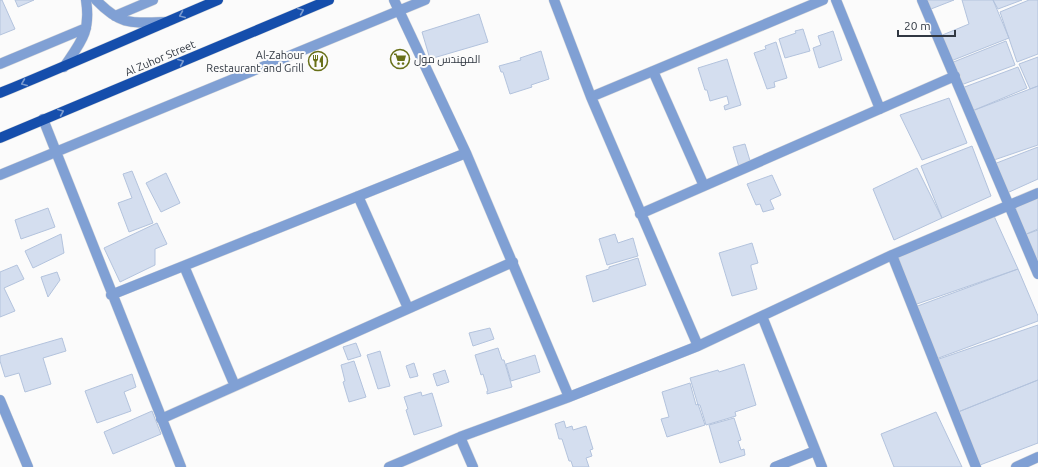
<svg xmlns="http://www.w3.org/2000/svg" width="1038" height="467" font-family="Ubuntu,Cairo,sans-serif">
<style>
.building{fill:#d4deef;stroke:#b3c3dd}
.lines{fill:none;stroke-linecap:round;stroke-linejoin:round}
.minor-casing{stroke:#d7d8da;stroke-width:11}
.major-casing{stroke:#d7d8da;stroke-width:11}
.minor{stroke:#80a0d4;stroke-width:10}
.major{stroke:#154eac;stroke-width:10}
.oneway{stroke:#7c9cd0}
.labels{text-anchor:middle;stroke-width:4;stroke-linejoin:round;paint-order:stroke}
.poi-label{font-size:11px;fill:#313842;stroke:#fbfbfb;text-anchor:end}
.street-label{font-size:11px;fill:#313842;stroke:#fbfbfb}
</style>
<rect width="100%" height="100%" fill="#fbfbfb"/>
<!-- building -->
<path class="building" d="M 0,0 L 2,0 L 15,29 L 0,35 Z
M 15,0 L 34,0 L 18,7 Z
M 927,0 L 954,0 L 931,9 Z
M 962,0 L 993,0 L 1009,38 L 951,61 L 940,36 L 969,24 Z
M 993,0 L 1022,0 L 998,9 Z
M 1029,0 L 1038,0 L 1038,54 L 1017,62 L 1000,12 Z
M 479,14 L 488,42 L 430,59 L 422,32 Z
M 803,29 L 810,51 L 785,58 L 779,39 L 796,33 L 795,31 Z
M 833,31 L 842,60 L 819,68 L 813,48 L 821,45 L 818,36 Z
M 1006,41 L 1015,65 L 961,85 L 951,63 Z
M 776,42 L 787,78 L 774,82 L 775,87 L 767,89 L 754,53 L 766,49 L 765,46 Z
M 541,51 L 549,79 L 531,85 L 532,87 L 510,94 L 503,72 L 501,72 L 499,66 L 521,60 L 520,58 Z
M 1038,57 L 1038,86 L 1030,89 L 1019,64 Z
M 727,59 L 741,105 L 725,110 L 724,106 L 729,104 L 727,96 L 710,101 L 707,90 L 705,90 L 698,68 Z
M 1018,67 L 1027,88 L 972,111 L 962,88 Z
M 1038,86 L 1038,145 L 994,160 L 972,111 Z
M 949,98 L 967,143 L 922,160 L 900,115 Z
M 745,144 L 751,164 L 739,167 L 733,147 Z
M 972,146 L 991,196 L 942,218 L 921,166 Z
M 1038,147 L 1038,179 L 1007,193 L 994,164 Z
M 917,168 L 942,218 L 894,240 L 873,189 Z
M 132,171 L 153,223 L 129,232 L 118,203 L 132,198 L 123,174 Z
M 166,173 L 180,203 L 161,212 L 146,183 Z
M 772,175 L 781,195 L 770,200 L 774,209 L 763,212 L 760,204 L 756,205 L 747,184 Z
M 1038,196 L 1038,229 L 1024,235 L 1015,206 Z
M 48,208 L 55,227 L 21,239 L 15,220 Z
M 994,216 L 1018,269 L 914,305 L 898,256 Z
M 157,223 L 167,244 L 155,249 L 155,265 L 120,282 L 104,248 Z
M 1038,230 L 1038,265 L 1024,235 Z
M 61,234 L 64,253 L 33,268 L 25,251 Z
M 615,234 L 618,243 L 633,238 L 638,256 L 607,265 L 599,239 Z
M 752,243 L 758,263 L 751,265 L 751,267 L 757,289 L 732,296 L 719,253 Z
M 638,258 L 646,285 L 593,302 L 586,276 L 609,269 L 609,267 Z
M 17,265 L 24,279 L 4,288 L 15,311 L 0,317 L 0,272 Z
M 1018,269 L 1038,316 L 1038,321 L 936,359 L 915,307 Z
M 57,272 L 60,280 L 48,297 L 41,277 Z
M 1038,325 L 1038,380 L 958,412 L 936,360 Z
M 490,328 L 494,339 L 473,346 L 469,333 Z
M 62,338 L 66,351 L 43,358 L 51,384 L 25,392 L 19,373 L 5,377 L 0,361 L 0,356 Z
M 356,343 L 361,356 L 348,360 L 343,347 Z
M 498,348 L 502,360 L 504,360 L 512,387 L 487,394 L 487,391 L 488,391 L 483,374 L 481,375 L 475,355 Z
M 380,351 L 390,386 L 378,389 L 367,355 Z
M 535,355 L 540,372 L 511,381 L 506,364 Z
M 354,361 L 366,397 L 349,402 L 343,382 L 345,381 L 341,365 Z
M 414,363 L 418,376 L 410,378 L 406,366 Z
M 744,364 L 756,405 L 735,412 L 736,416 L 706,425 L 700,405 L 698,405 L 690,378 L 718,370 L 719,372 Z
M 445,370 L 449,382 L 437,386 L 433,374 Z
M 132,374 L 136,387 L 124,392 L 131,411 L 97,423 L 85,391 Z
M 1038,380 L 1038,443 L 980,465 L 958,412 Z
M 690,383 L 696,405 L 698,404 L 705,425 L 667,437 L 661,419 L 669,417 L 662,392 Z
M 421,392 L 422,396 L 432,393 L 442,426 L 414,435 L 406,410 L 408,409 L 404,397 Z
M 152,411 L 161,434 L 113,454 L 104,432 Z
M 936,412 L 962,467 L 894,467 L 881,434 Z
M 734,418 L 741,440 L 738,441 L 741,450 L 744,449 L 745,455 L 720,463 L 709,425 Z
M 564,421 L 566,428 L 572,426 L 573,430 L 586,426 L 593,449 L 590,450 L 592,456 L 586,458 L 589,467 L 573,467 L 571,461 L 569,461 L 562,439 L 559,439 L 555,424 Z"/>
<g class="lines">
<defs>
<path id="minor" d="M 96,0 C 121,26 132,23 166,22
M 394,0 L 466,153 L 569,397
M 554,0 L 591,97 L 698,346
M 836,0 L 880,109
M 922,0 L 1038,274
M 115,16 L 153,0
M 0,64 L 86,28
M 64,67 C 81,42 91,32 86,0
M 653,71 L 704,186
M 591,97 L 823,0
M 43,119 L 181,467
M 0,175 L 425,0
M 358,196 L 408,308
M 640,214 L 955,76
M 892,255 L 976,467
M 184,266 L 235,386
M 111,295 L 466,153
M 762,316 L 822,467
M 0,400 L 28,467
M 161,419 L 513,262
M 460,437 L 473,467
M 389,467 L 460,437 L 569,397 L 698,346 L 892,255 L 1038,193
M 775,467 L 815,451
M 1016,467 L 1038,457"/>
<path id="major" d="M 0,93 C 73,63 145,31 218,0
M 0,138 L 329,0"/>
</defs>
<!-- minor casing -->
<use href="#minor" class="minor-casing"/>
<!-- major casing -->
<use href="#major" class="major-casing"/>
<!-- minor -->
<use href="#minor" class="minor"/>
<!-- major -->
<use href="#major" class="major"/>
</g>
<!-- one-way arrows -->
<defs><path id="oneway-chevron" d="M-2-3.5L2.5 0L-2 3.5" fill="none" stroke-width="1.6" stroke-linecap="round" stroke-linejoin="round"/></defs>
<g class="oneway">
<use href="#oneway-chevron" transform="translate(301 11) rotate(-23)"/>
<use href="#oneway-chevron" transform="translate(182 15) rotate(157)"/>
<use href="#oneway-chevron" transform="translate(181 62) rotate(-23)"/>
<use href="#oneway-chevron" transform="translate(24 83) rotate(158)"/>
<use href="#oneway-chevron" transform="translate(61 112) rotate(-23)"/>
</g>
<!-- icons -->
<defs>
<symbol id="supermarket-ring" viewBox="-11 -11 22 22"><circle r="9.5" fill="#fbfbfb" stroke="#687018" stroke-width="1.5"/><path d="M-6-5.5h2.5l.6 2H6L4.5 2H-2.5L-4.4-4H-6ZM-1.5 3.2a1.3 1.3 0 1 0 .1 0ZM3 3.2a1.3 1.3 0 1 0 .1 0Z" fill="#687018"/></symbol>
<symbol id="restaurant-ring" viewBox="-11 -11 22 22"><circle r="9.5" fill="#fbfbfb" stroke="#687018" stroke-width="1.5"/><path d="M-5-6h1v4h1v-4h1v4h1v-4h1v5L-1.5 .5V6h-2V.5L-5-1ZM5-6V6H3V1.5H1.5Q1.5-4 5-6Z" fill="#687018"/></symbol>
</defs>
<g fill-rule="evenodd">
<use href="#supermarket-ring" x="389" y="48" width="22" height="22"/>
<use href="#restaurant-ring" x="307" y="50" width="22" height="22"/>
</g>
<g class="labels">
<!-- poi labels -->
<g class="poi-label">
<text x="304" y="59">Al-Zahour<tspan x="304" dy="13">Restaurant and Grill</tspan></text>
<text x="414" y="63" text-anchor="start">المهندس مول</text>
</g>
<!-- street labels -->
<g class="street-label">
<text transform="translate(160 58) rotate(-23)" y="4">Al Zuhor Street</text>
</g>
</g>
<!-- scale -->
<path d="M898 30v6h57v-6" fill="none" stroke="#313842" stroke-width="2"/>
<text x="904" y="30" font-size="12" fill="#313842" stroke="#fbfbfb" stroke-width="3" paint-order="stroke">20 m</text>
</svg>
